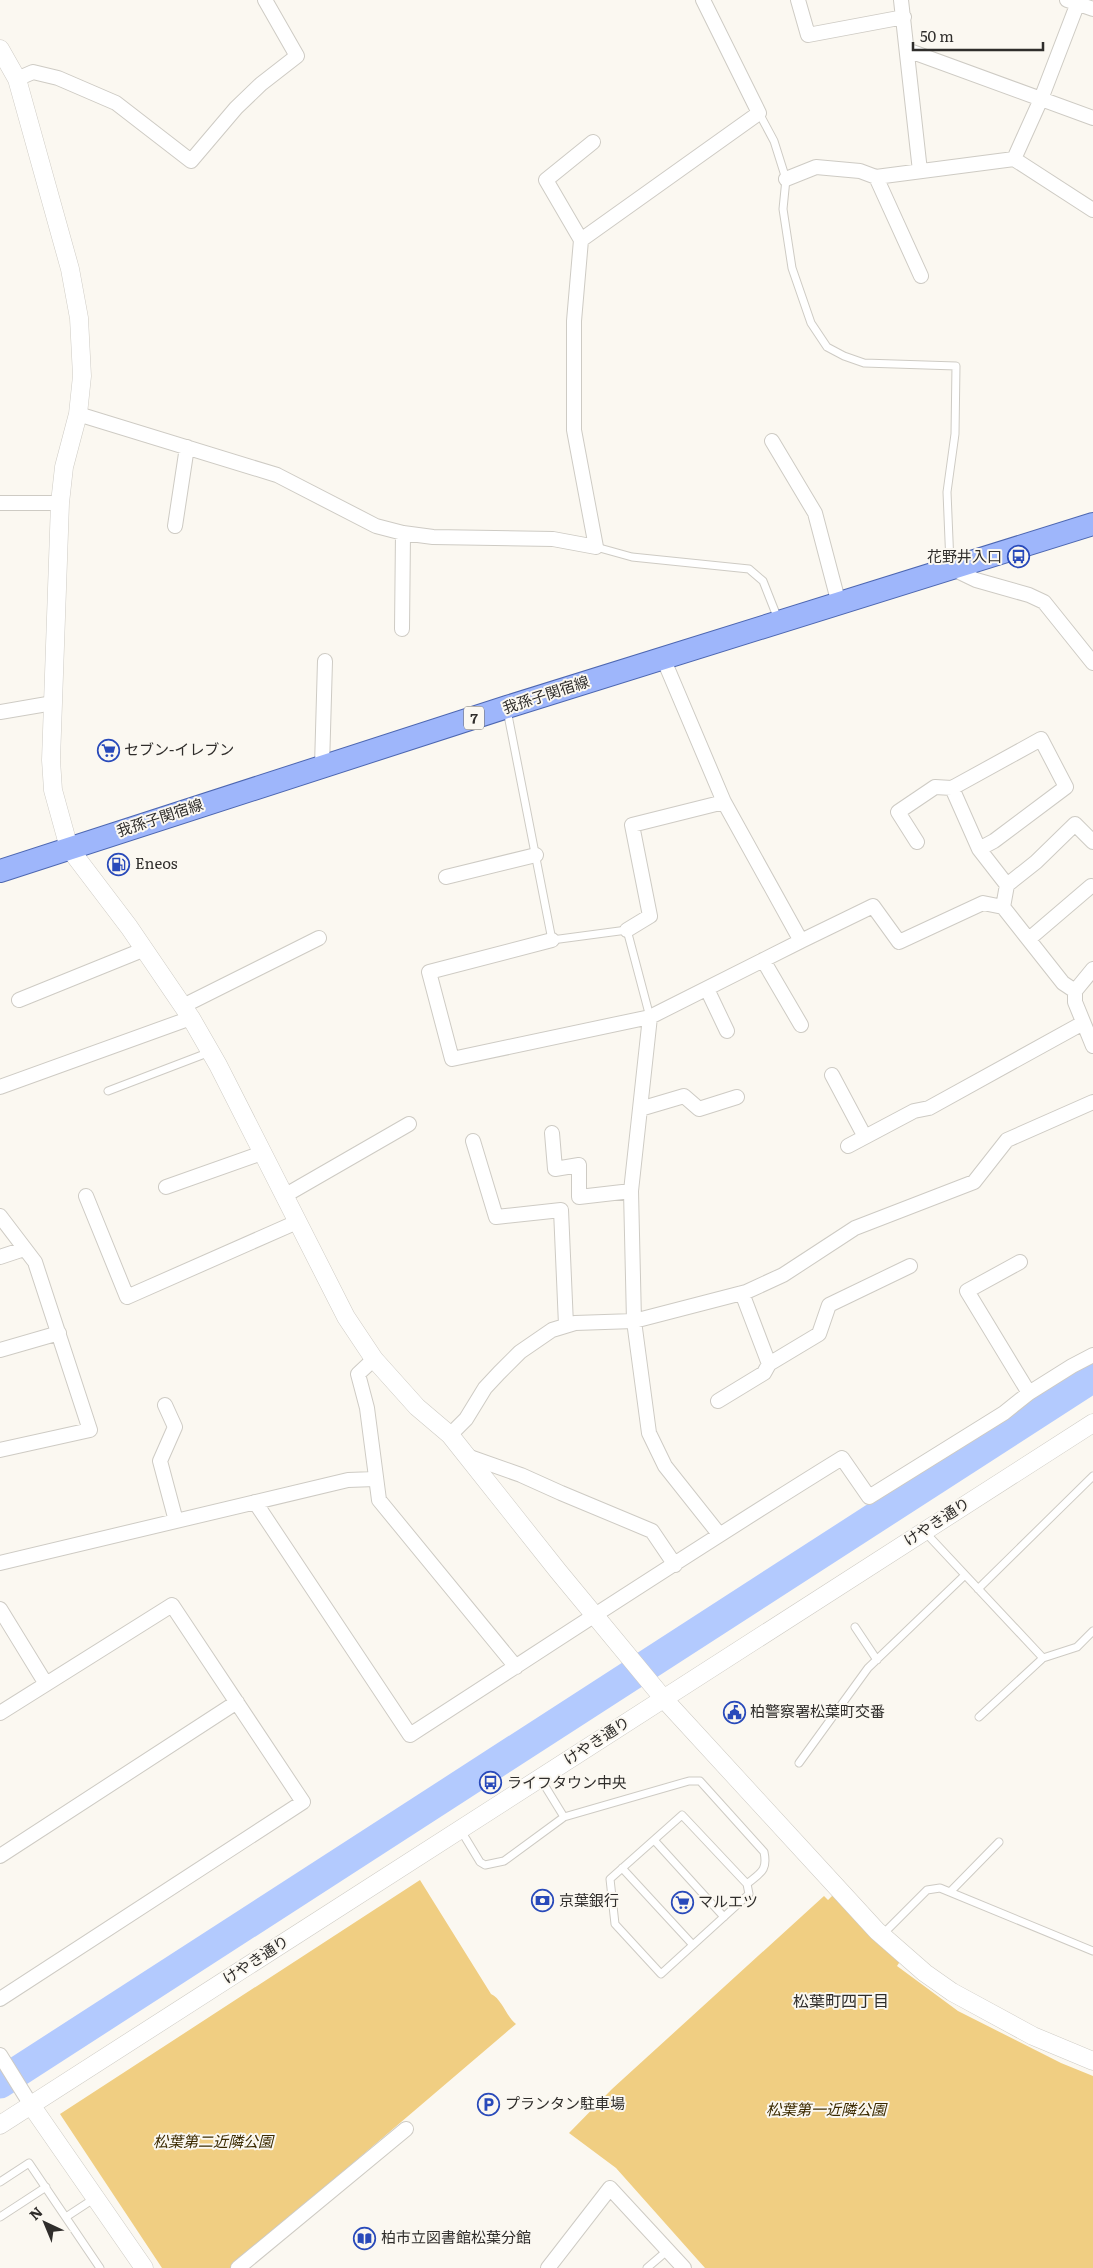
<svg xmlns="http://www.w3.org/2000/svg" width="1093" height="2268" font-family="Literata,'Noto Sans JP',serif">
<style>
.green{fill:#f0ce82}
.lines{fill:none;stroke-linecap:round;stroke-linejoin:round}
.river{stroke:#b3cafe;stroke-width:31}
.service-casing{stroke:#cecbc4;stroke-width:9}
.minor-casing{stroke:#cecbc4;stroke-width:16}
.tertiary-casing{stroke:#cecbc4;stroke-width:19}
.primary-casing{stroke:#4d67b1;stroke-width:24}
.service{stroke:#fff;stroke-width:7}
.minor{stroke:#fff;stroke-width:14}
.tertiary{stroke:#fff;stroke-width:18}
.primary{stroke:#9eb6fb;stroke-width:22}
.labels{text-anchor:middle;stroke-width:4;stroke-linejoin:round;paint-order:stroke}
.shield{fill:#fbf8f1;stroke:#6c6a66;stroke-width:1}
.shield-label{font-size:14px;font-weight:bold;fill:#2f2d2b}
.poi-label{font-size:15px;fill:#2f2d2b;stroke:#fbf8f1;text-anchor:start}
.street-label{font-size:15px;fill:#2f2d2b;stroke:#fbf8f1}
.park-label{font-size:15px;font-style:italic;fill:#3b2a00;stroke:#fbf8f1}
.neighbourhood-label{font-size:16px;fill:#2f2d2b;stroke:#fbf8f1}
</style>
<rect width="100%" height="100%" fill="#fbf8f1"/>
<!-- green -->
<path class="green" d="M 420,1880 L 491,1994 C 502,1999 506,2016 516,2024 L 230,2268 L 162,2268 L 60,2114 Z
M 833,1895 L 901,1960 L 897,1966 L 958,2011 L 1061,2063 L 1093,2076 L 1093,2268 L 705,2268 L 616,2168 L 569,2133 L 612,2089 L 824,1896 L 828,1900 Z"/>
<g class="lines">
<!-- river -->
<path class="river" d="M 0,2083 L 1093,1377"/>
<defs>
<path id="service" d="M 759,113 L 774,141 L 786,179 L 783,209 L 792,268 L 811,323 L 827,347 L 844,356 L 864,363 L 956,366 L 955,434 L 947,492 L 950,564
M 596,547 L 632,557 L 749,569 L 763,581 L 778,619
M 507,710 L 552,940 L 627,930 L 650,1017
M 108,1091 L 210,1052
M 924,1531 L 1043,1658 L 979,1717
M 978,1589 L 1093,1476
M 855,1627 L 877,1660
M 1043,1658 L 1077,1647 L 1093,1631
M 799,1763 L 868,1668 L 965,1575
M 540,1778 L 564,1817
M 682,1815 L 747,1884 L 749,1894 L 661,1974 L 615,1924 L 610,1879 Z
M 460,1829 L 480,1862 L 485,1865 L 504,1861 L 564,1817 L 689,1781 L 700,1781 L 764,1852 C 768,1871 760,1873 747,1884
M 654,1840 L 724,1917
M 622,1868 L 693,1945
M 950,1892 L 999,1842
M 882,1935 L 927,1890 L 940,1888 L 1093,1951
M 0,2182 L 29,2163 L 100,2268
M 0,2217 L 46,2187
M 66,2217 L 95,2198
M 647,2268 L 668,2250"/>
<path id="minor" d="M 798,0 L 808,35 L 904,17
M 901,0 L 920,171
M 1067,0 L 1093,9
M 907,50 L 1093,118
M 17,79 L 33,72 L 58,78 L 116,103 L 191,161 L 236,108 L 261,84 L 297,56 L 265,0
M 1014,159 L 1041,99 L 1079,0
M 876,177 L 921,276
M 786,179 L 816,167 L 860,171 L 876,177 L 1014,159 L 1093,210
M 581,240 L 546,180 L 593,142
M 78,414 L 277,475 L 376,526 L 403,533 L 433,537 L 553,539 L 596,547 L 574,430 L 574,321 L 581,240 L 759,113 L 703,0
M 772,441 L 815,513 L 839,604
M 0,503 L 60,503
M 175,526 L 187,447
M 951,568 L 976,580 L 1029,595 L 1044,602 L 1093,663
M 402,629 L 403,533
M 0,712 L 53,703
M 322,766 L 325,661
M 917,842 L 898,812 L 935,787 L 952,788
M 979,849 L 994,841 L 1066,787 L 1041,739 L 952,788 L 979,849 L 1007,885
M 446,877 L 536,855
M 1003,907 L 1007,885 L 1036,862 L 1075,824 L 1093,842
M 627,930 L 650,916 L 632,825 L 724,802
M 1029,939 L 1091,886
M 552,940 L 429,972 L 452,1059 L 650,1017 L 801,941 L 724,802 L 663,658
M 801,941 L 873,906 L 899,942 L 983,903 L 1003,907 L 1063,983 L 1075,991
M 763,960 L 801,1025
M 1093,969 L 1075,991 L 1075,1002 L 1093,1046
M 707,989 L 727,1031
M 19,1000 L 145,949
M 183,1006 L 319,938
M 650,1017 L 631,1191 L 634,1321 L 649,1433 L 665,1466 L 719,1534
M 832,1075 L 865,1137
M 0,1087 L 191,1018
M 640,1109 L 684,1096 L 699,1109 L 737,1097
M 552,1133 L 555,1169 L 579,1165 L 579,1197 L 631,1191
M 473,1141 L 496,1217 L 561,1210 L 566,1325
M 848,1146 L 914,1111 L 929,1108 L 1083,1023
M 166,1187 L 262,1153
M 86,1196 L 127,1297 L 297,1222
M 284,1196 L 409,1124
M 0,1216 L 35,1262 L 90,1430 L 0,1450
M 0,1257 L 24,1249
M 1020,1262 L 967,1291 L 1029,1393
M 742,1293 L 769,1364 L 819,1334 L 829,1305 L 910,1266
M 0,1350 L 59,1333
M 374,1359 L 358,1374 L 367,1408 L 379,1500 L 516,1667
M 718,1401 L 764,1373 L 769,1364
M 165,1405 L 175,1427 L 160,1461 L 176,1521
M 450,1435 L 466,1419 L 485,1388 L 499,1373 L 520,1352 L 552,1330 L 575,1323 L 634,1321 L 746,1292 L 783,1275 L 855,1228 L 974,1182 L 1007,1140 L 1093,1102
M 470,1457 L 521,1475 L 561,1493 L 652,1531 L 675,1565
M 255,1502 L 410,1735 C 554,1642 696,1548 842,1458 L 869,1497 L 1004,1413 L 1029,1393 L 1072,1366 L 1093,1355
M 0,1563 L 348,1480 L 375,1479
M 0,1609 L 46,1684
M 0,1713 L 172,1605 L 303,1802 L 0,1999
M 0,1856 L 237,1702
M 0,2055 L 31,2105
M 238,2268 L 406,2129
M 548,2268 L 610,2188 L 684,2268"/>
<path id="tertiary" d="M 0,49 L 17,79 L 70,269 L 79,318 L 82,376 L 78,414 L 64,467 L 60,503 L 51,760 L 53,790 L 69,848 L 129,927 L 191,1018 L 218,1065 L 346,1317 L 374,1359 L 417,1407 L 450,1435 L 558,1571 L 663,1698 L 877,1931 L 925,1973 L 952,1992 L 1033,2036 L 1093,2061
M 31,2105 L 144,2268
M 0,2125 L 1093,1423"/>
<path id="primary" d="M 0,871 L 507,707 L 1093,524"/>
</defs>
<!-- service casing -->
<use href="#service" class="service-casing"/>
<!-- minor casing -->
<use href="#minor" class="minor-casing"/>
<!-- tertiary casing -->
<use href="#tertiary" class="tertiary-casing"/>
<!-- primary casing -->
<use href="#primary" class="primary-casing"/>
<!-- service -->
<use href="#service" class="service"/>
<!-- minor -->
<use href="#minor" class="minor"/>
<!-- tertiary -->
<use href="#tertiary" class="tertiary"/>
<!-- primary -->
<use href="#primary" class="primary"/>
</g>
<!-- icons -->
<defs>
<symbol id="bus-ring" viewBox="-11 -11 22 22"><circle r="9.5" fill="#fbf8f1" stroke="#294aba" stroke-width="1.5"/><path d="M-5-6H5V4H4V6H2V4H-2V6H-4V4H-5ZM-3.5-4V0h7V-4ZM-3.5 1.2v1.5H-2V1.2ZM2 1.2v1.5H3.5V1.2Z" fill="#294aba"/></symbol>
<symbol id="supermarket-ring" viewBox="-11 -11 22 22"><circle r="9.5" fill="#fbf8f1" stroke="#294aba" stroke-width="1.5"/><path d="M-6-5.5h2.5l.6 2H6L4.5 2H-2.5L-4.4-4H-6ZM-1.5 3.2a1.3 1.3 0 1 0 .1 0ZM3 3.2a1.3 1.3 0 1 0 .1 0Z" fill="#294aba"/></symbol>
<symbol id="fuel-ring" viewBox="-11 -11 22 22"><circle r="9.5" fill="#fbf8f1" stroke="#294aba" stroke-width="1.5"/><path d="M-5.5-6h7V0h2V4h1.3V-2.5L3-4.5l.8-.8L6-3V5H2.5V1h-1V6h-7ZM-4.2-4.7v3.2H.2V-4.7Z" fill="#294aba"/></symbol>
<symbol id="civic-ring" viewBox="-11 -11 22 22"><circle r="9.5" fill="#fbf8f1" stroke="#294aba" stroke-width="1.5"/><path d="M-.6-6.5H3V-4.5H.6V-3L4-1V1h2V6H-6V1h2V-1L-.6-3ZM-1.2 2.5V6h2.4V2.5Z" fill="#294aba"/></symbol>
<symbol id="bank-ring" viewBox="-11 -11 22 22"><circle r="9.5" fill="#fbf8f1" stroke="#294aba" stroke-width="1.5"/><path d="M-6-4H6V4H-6ZM0-2.3a2.3 2.3 0 1 0 0 4.6a2.3 2.3 0 1 0 0-4.6Z" fill="#294aba"/></symbol>
<symbol id="parking-ring" viewBox="-11 -11 22 22"><circle r="9.5" fill="#fbf8f1" stroke="#294aba" stroke-width="1.5"/><path d="M-3.5-5.5H1a3.5 3.5 0 0 1 0 7H-1V5.5H-3.5ZM-1-3.4V-.6H.8a1.4 1.4 0 0 0 0-2.8Z" fill="#294aba"/></symbol>
<symbol id="library-ring" viewBox="-11 -11 22 22"><circle r="9.5" fill="#fbf8f1" stroke="#294aba" stroke-width="1.5"/><path d="M-6-4Q-3-5.5-.7-3.5V5Q-3 3-6 4ZM6-4Q3-5.5 .7-3.5V5Q3 3 6 4Z" fill="#294aba"/></symbol>
</defs>
<g fill-rule="evenodd">
<use href="#bus-ring" x="1006" y="544" width="25" height="25"/>
<use href="#supermarket-ring" x="96" y="738" width="25" height="25"/>
<use href="#fuel-ring" x="106" y="852" width="25" height="25"/>
<use href="#civic-ring" x="722" y="1700" width="25" height="25"/>
<use href="#bus-ring" x="478" y="1770" width="25" height="25"/>
<use href="#bank-ring" x="530" y="1888" width="25" height="25"/>
<use href="#supermarket-ring" x="670" y="1890" width="25" height="25"/>
<use href="#parking-ring" x="476" y="2092" width="25" height="25"/>
<use href="#library-ring" x="352" y="2226" width="25" height="25"/>
</g>
<g class="labels">
<!-- shield labels -->
<rect class="shield" x="464" y="706.5" width="20" height="23" rx="4"/>
<g class="shield-label">
<text x="474" y="723">7</text>
</g>
<!-- poi labels -->
<g class="poi-label">
<text x="1002" y="562" text-anchor="end">花野井入口</text>
<text x="124" y="755">セブン-イレブン</text>
<text x="135" y="869">Eneos</text>
<text x="750" y="1717">柏警察署松葉町交番</text>
<text x="507" y="1788">ライフタウン中央</text>
<text x="559" y="1906">京葉銀行</text>
<text x="698" y="1907">マルエツ</text>
<text x="505" y="2109">プランタン駐車場</text>
<text x="381" y="2243">柏市立図書館松葉分館</text>
</g>
<!-- street labels -->
<g class="street-label">
<text transform="translate(546 695) rotate(-18)" y="5">我孫子関宿線</text>
<text transform="translate(160 818) rotate(-18)" y="5">我孫子関宿線</text>
<text transform="translate(937 1522) rotate(-33)" y="5">けやき通り</text>
<text transform="translate(597 1741) rotate(-33)" y="5">けやき通り</text>
<text transform="translate(256 1960) rotate(-33)" y="5">けやき通り</text>
</g>
<!-- park labels -->
<g class="park-label">
<text x="826" y="2115">松葉第一近隣公園</text>
<text x="213" y="2147">松葉第二近隣公園</text>
</g>
<!-- neighbourhood labels -->
<g class="neighbourhood-label">
<text x="841" y="2007">松葉町四丁目</text>
</g>
</g>
<!-- north arrow -->
<g transform="translate(45 2223) rotate(316)" stroke="#fbf8f1" stroke-width="4" paint-order="stroke">
<path d="M0-4L9 19L0 12L-9 19Z" fill="#2f2d2b"/>
<text y="-8" font-size="14" font-weight="bold" text-anchor="middle" fill="#2f2d2b">N</text>
</g>
<!-- scale -->
<path d="M913 42v8h130v-8" fill="none" stroke="#2f2d2b" stroke-width="2.5"/>
<text x="920" y="42" font-size="15" fill="#2f2d2b" stroke="#fbf8f1" stroke-width="4" paint-order="stroke">50 m</text>
</svg>
